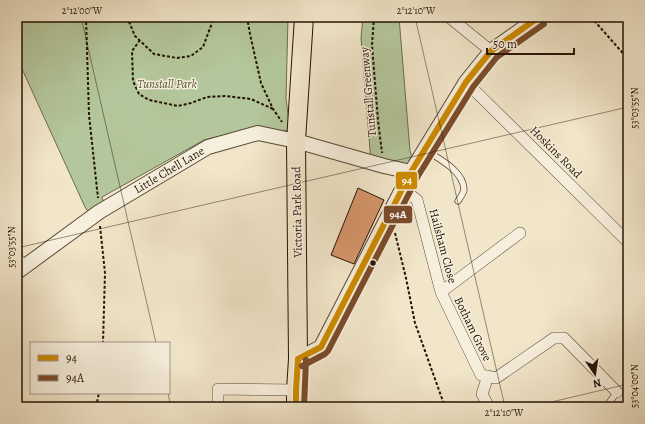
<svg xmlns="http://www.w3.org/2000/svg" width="645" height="424" font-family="Alegreya,serif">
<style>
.green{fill:#b4c69b;stroke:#6c6c50}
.building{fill:#d7966c;stroke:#241305}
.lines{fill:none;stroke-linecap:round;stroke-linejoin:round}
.service-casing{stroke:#584836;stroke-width:7}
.minor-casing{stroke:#584836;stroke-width:12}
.tertiary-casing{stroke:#584836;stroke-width:16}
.primary-casing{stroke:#241305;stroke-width:20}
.path{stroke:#241305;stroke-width:2;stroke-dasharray:3 2;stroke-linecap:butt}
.service{stroke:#f7efdd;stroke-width:5.5}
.minor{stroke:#f7efdd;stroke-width:11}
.tertiary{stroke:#f7efdd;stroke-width:14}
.primary{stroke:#f2e6ca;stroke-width:18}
.bus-1-casing{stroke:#f7efdd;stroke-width:9}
.bus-2-casing{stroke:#f7efdd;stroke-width:9}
.bus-1{stroke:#cd8901;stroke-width:6}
.bus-2{stroke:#7a4b2a;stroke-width:6}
.ticks{fill:none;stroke:#241305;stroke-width:1;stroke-opacity:0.45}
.bus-dot{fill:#241305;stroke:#f7efdd;stroke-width:1.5}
.labels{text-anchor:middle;stroke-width:3;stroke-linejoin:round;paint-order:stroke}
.park-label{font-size:12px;font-style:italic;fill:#56523a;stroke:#f7efdd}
.street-label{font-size:12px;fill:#241305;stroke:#f7efdd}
.line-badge{stroke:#f7efdd;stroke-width:1.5}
.badge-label{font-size:11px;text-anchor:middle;font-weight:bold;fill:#fff}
.neatline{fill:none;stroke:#241305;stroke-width:1.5}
.ticks-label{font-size:10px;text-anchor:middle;fill:#241305}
</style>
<rect width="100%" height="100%" fill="#f2e6ca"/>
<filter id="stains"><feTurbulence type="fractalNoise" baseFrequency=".005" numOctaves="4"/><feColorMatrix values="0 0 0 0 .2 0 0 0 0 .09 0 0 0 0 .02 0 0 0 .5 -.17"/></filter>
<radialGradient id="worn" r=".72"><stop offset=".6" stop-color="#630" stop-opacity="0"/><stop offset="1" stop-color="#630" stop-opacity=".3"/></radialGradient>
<!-- green -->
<path class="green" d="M 17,17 L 288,17 L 286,99 L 290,129 L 285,131 L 258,127 L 204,140 L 102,197 L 105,208 L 92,217 L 85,207 L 17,58 Z
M 363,17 L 399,17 L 410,151 L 415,166 L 371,162 L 361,38 Z"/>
<!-- building -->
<path class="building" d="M 358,188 L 384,200 L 354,264 L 331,255 Z"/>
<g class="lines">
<defs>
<path id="service" d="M 425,150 C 438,158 464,171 464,190 C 463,194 460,198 458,201
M 606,407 L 617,392"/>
<path id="minor" d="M 449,17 L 491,51
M 466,82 L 628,242
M 403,189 L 417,200 L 441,292 L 520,233
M 17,257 L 23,268
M 441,292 L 481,375 L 496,378 L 554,338 L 564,338 L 617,392
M 488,376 L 482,394 L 489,407
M 218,407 L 218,389 L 296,390"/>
<path id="tertiary" d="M 17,272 L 99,212 L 208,147 L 258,133 L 296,141 L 384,166 L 411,172
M 298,359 L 321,347 L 411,172 L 466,82 L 491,51 L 539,17"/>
<path id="primary" d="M 296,407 L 296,390 L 298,359 L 296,141 L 304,17"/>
</defs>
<!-- service casing -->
<use href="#service" class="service-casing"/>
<!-- minor casing -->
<use href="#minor" class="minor-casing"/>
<!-- tertiary casing -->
<use href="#tertiary" class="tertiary-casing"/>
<!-- primary casing -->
<use href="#primary" class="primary-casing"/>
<!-- path -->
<path class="path" d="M 86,17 L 89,115 L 98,198
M 127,17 L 135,36 L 154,54 L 177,58 L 191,56 L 203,47 L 212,23 L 212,17
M 247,17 L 250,34 L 261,83 L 273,109 L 282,122
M 374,17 L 372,45 L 378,120 L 382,153
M 591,17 L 628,59
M 140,40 L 132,51 L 133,81 L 139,94 L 149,100 L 178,106 L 191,103 L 207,97 L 225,96 L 251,99 L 273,109
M 100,226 L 105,273 L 103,343
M 395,233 L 406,278 L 415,323 L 445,407
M 96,407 L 99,393"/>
<!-- service -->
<use href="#service" class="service"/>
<!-- minor -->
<use href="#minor" class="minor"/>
<!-- tertiary -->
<use href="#tertiary" class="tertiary"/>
<!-- primary -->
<use href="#primary" class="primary"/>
<defs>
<path id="bus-1" d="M 298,359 L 321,347 L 411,172 L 466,82 L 491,51 L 539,17
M 296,407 L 296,390 L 298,359"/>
<path id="bus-2" d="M 302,366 L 325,354 L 328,351 L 418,176 L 473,87 L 497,57 L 544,24
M 304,407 L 306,360"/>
</defs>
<!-- bus-1 casing -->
<use href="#bus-1" class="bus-1-casing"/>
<!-- bus-2 casing -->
<use href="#bus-2" class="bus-2-casing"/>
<!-- bus-1 -->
<use href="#bus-1" class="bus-1"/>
<!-- bus-2 -->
<use href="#bus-2" class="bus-2"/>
</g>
<!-- ticks -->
<path class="ticks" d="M 81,17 L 156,343M 415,17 L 505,407M 17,248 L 628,107M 168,393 L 171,407M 530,407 L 628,384"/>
<!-- markers -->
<circle class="bus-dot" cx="373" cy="263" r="3.5"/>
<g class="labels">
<!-- park labels -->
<g class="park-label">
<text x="167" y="88">Tunstall Park</text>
</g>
<!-- street labels -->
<g class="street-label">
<text transform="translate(368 92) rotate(-95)" y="4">Tunstall Greenway</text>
<text transform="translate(556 152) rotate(45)" y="4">Hoskins Road</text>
<text transform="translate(169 170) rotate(-31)" y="4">Little Chell Lane</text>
<text transform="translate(297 212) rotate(-91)" y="4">Victoria Park Road</text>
<text transform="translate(443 246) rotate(75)" y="4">Hailsham Close</text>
<text transform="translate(473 329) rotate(64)" y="4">Botham Grove</text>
</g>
</g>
<g class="line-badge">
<rect x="395" y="171" width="23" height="19" rx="4" fill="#cd8901"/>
<rect x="383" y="205" width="30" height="19" rx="4" fill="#7a4b2a"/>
</g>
<g class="badge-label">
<text x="407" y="184">94</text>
<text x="398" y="218">94A</text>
</g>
<!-- margin -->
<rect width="645" height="424" fill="none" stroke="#f2e6ca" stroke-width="44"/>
<!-- legend -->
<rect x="30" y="342" width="140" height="52" fill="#f7efdd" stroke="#a39787"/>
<rect x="38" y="355" width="20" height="6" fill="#cd8901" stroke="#a39787"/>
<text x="66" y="362" font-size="12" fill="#241305">94</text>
<rect x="38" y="375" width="20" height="6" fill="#7a4b2a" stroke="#a39787"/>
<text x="66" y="382" font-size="12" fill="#241305">94A</text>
<!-- north arrow -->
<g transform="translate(595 374) rotate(167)" stroke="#f7efdd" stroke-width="3" paint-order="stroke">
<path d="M0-3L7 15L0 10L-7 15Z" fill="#241305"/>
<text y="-6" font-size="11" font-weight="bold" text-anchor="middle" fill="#241305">N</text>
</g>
<!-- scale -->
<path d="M487 48v6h87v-6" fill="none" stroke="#241305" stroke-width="2"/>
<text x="493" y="48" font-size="12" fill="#241305" stroke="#f7efdd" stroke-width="3" paint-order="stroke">50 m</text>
<rect x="22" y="22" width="601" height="380" class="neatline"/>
<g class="ticks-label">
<text x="82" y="14">2°12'00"W</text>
<text x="416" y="14">2°12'10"W</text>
<text transform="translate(634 108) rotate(-90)" y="4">53°03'55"N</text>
<text transform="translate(11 247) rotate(-90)" y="4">53°03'55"N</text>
<text transform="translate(634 386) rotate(-90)" y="4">53°04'00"N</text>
<text x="504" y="416">2°12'10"W</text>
</g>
<rect width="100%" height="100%" filter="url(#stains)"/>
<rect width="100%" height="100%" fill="url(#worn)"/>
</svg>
